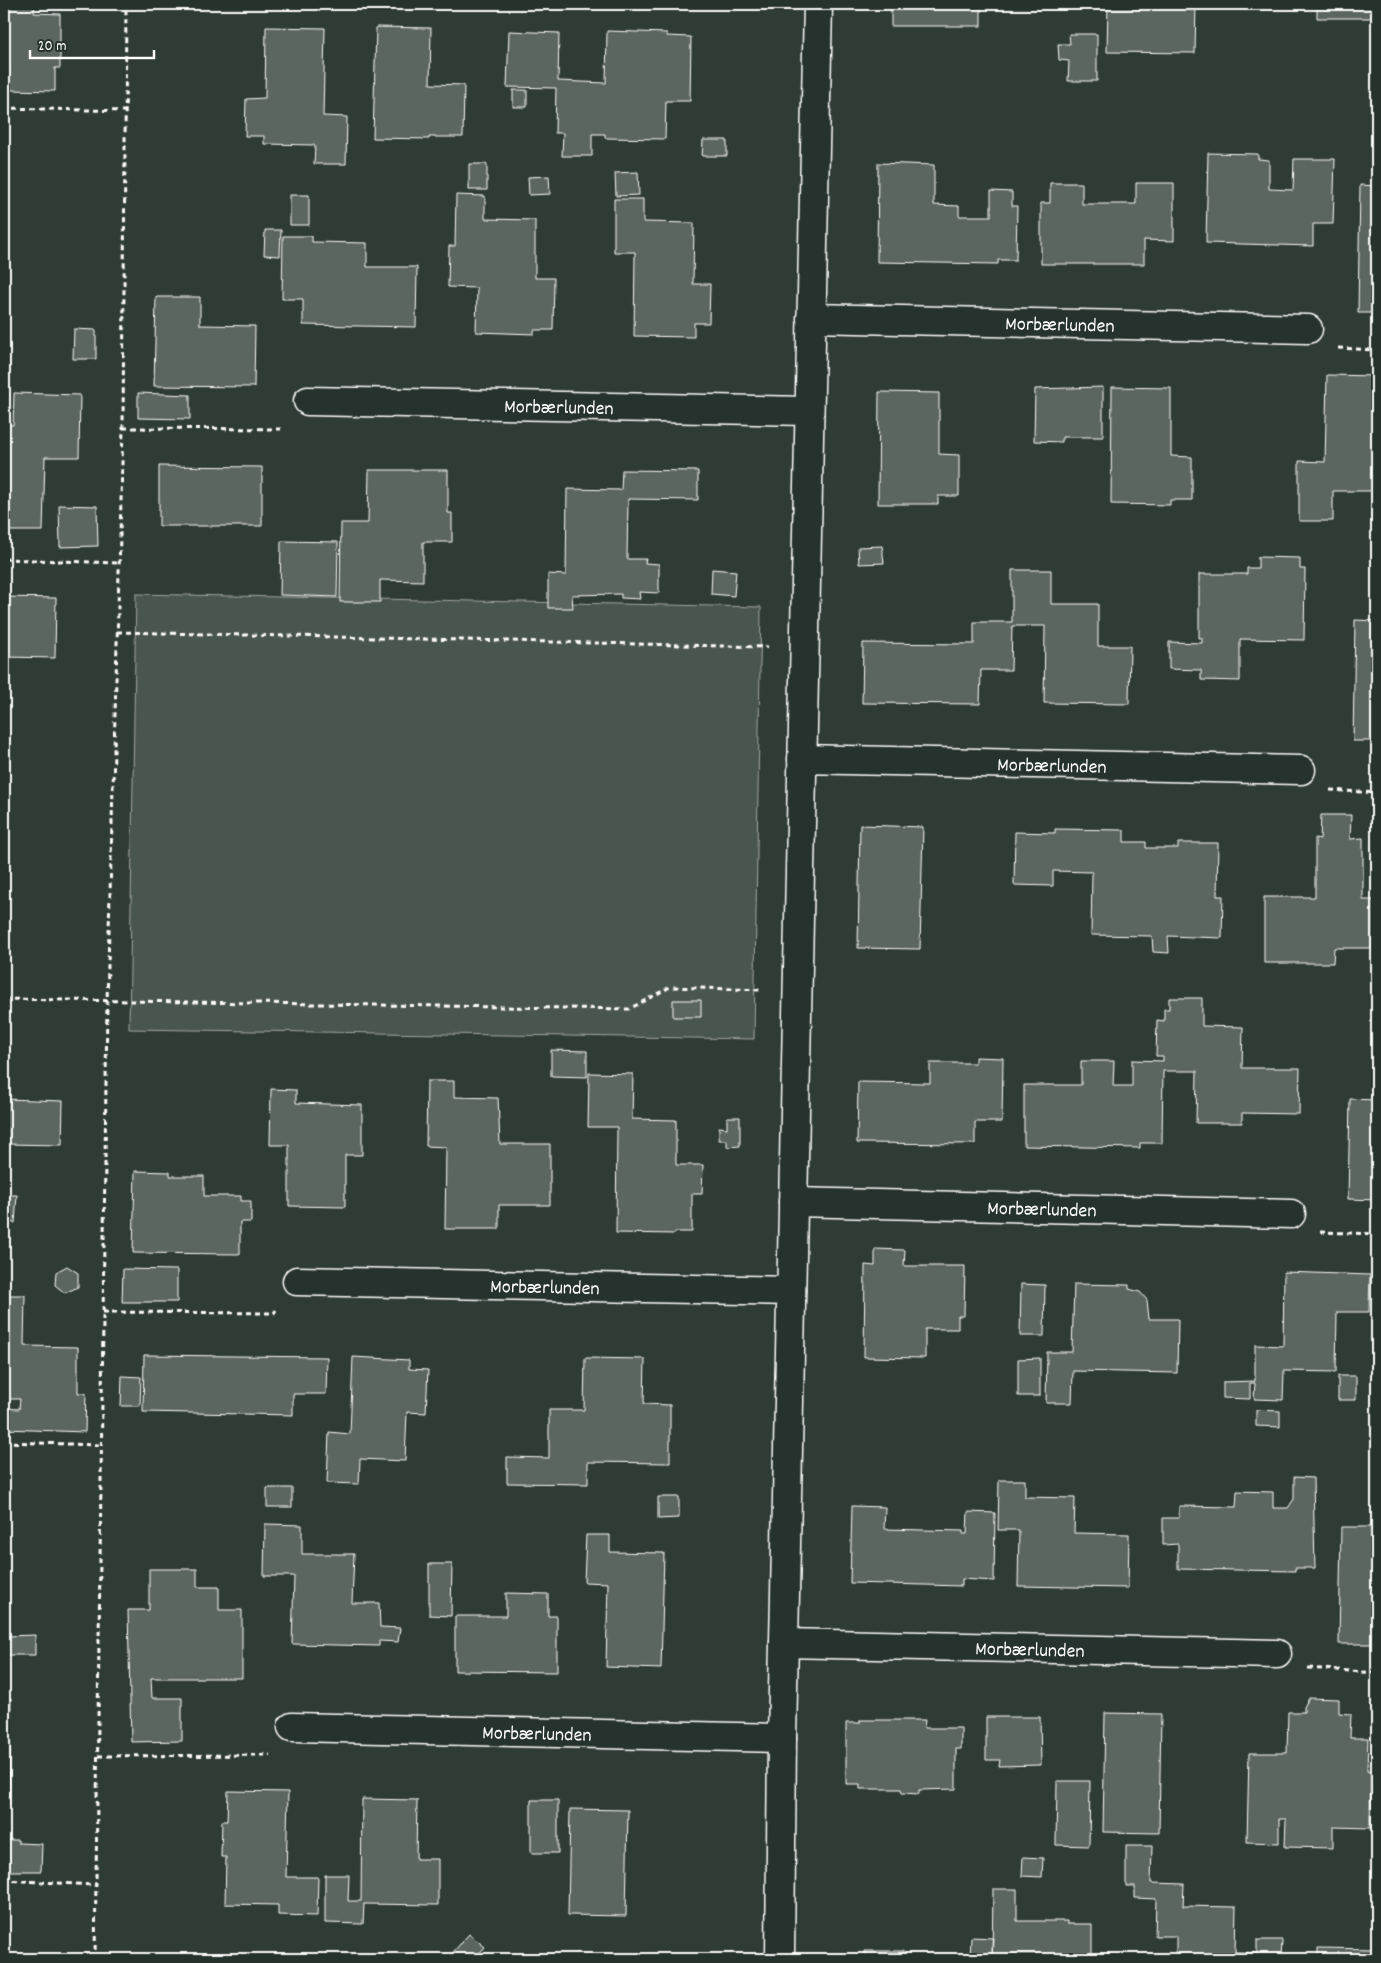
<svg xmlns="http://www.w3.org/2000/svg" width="1381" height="1963" font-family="Dekko,sans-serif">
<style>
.green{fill:#4a544f;stroke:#a4aaa7}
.building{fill:#5b6661;stroke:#fff}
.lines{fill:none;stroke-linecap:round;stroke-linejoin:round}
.street-casing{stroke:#fff;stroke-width:31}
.path{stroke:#fff;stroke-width:3;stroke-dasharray:5 4;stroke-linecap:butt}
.street{stroke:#26332d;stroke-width:28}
.labels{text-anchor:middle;stroke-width:4.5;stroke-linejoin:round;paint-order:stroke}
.street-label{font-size:20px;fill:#fff;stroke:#26332d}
</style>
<rect width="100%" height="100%" fill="#2f3b35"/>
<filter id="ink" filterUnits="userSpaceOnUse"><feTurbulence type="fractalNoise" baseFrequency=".02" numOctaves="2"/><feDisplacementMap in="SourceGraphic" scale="10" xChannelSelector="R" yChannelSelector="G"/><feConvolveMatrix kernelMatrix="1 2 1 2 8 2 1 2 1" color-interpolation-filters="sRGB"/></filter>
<g filter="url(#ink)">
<!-- green -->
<path class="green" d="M 136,594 L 761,607 L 754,1039 L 129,1029 Z"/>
<!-- building -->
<path class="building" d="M 4,4 L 35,4 L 34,13 L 60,14 L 60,68 L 55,68 L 55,91 L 9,90 L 9,68 L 4,68 Z
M 891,4 L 981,4 L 981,26 L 891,26 Z
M 1108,4 L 1196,4 L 1195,53 L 1107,52 Z
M 1317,4 L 1377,4 L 1377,18 L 1317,18 Z
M 266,27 L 325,28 L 323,116 L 347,117 L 346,164 L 314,164 L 315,145 L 264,144 L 264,136 L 245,136 L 246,99 L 265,98 Z
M 376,27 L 431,28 L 430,84 L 464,85 L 463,137 L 429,137 L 429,139 L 373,138 Z
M 509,31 L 559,33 L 558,81 L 606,83 L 607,31 L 667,33 L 667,36 L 691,37 L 690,101 L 666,101 L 665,139 L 605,138 L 605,134 L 592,134 L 592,156 L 562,156 L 563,133 L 555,133 L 556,88 L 507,87 Z
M 1069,34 L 1097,34 L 1097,81 L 1068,81 L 1069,61 L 1059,60 L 1058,44 L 1070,44 Z
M 513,90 L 527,90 L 527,107 L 513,107 Z
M 703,140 L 727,140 L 727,156 L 702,156 Z
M 1208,153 L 1258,154 L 1258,159 L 1269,160 L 1269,189 L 1293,190 L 1294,159 L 1335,159 L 1333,224 L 1313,224 L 1313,246 L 1206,243 Z
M 4,156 L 7,156 L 5,259 L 4,259 Z
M 878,163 L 934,165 L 934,205 L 959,206 L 959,216 L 991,216 L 991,191 L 1012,192 L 1012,206 L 1017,206 L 1016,260 L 998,260 L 998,264 L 877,262 Z
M 469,164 L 487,164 L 487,190 L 469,190 Z
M 638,172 L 639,195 L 616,196 L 615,173 Z
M 549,176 L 550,194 L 529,195 L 528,177 Z
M 1050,183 L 1082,183 L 1082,204 L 1136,204 L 1136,183 L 1174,183 L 1174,241 L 1144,240 L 1144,264 L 1041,264 L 1041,203 L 1050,203 Z
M 1360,185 L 1377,186 L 1377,313 L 1358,313 Z
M 290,195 L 309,195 L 309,225 L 290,225 Z
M 456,195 L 485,196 L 485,219 L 535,220 L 535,278 L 554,278 L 553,330 L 534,330 L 534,334 L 476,332 L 477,288 L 448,287 L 449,246 L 455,246 Z
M 614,199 L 643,199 L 643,222 L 694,223 L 693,284 L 710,284 L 709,323 L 694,323 L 694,337 L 634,336 L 635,252 L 614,252 Z
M 265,230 L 281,230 L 280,256 L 264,255 Z
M 283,236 L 312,236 L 312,242 L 367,243 L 367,267 L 417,267 L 416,327 L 303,325 L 303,299 L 282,299 Z
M 156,297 L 200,297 L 200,325 L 255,326 L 254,387 L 154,386 Z
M 74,329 L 96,330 L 96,359 L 73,359 Z
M 1327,375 L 1377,376 L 1377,491 L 1333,491 L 1333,521 L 1299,521 L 1299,461 L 1325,462 Z
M 1103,387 L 1103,437 L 1062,437 L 1062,442 L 1034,441 L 1035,389 Z
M 1112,387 L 1171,388 L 1171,456 L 1192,457 L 1192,500 L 1170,500 L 1170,505 L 1111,504 Z
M 879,392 L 939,393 L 939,454 L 959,455 L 959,496 L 938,496 L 938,504 L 878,504 Z
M 14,393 L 80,395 L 79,457 L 45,457 L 43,531 L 4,531 L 4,425 L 13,425 Z
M 138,393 L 190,395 L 190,419 L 138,418 Z
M 159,466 L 262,467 L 262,526 L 159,526 Z
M 369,470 L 448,470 L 448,513 L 452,513 L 452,542 L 423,542 L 423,581 L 380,580 L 380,602 L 340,602 L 341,523 L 368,523 Z
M 622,470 L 698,471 L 698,500 L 628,499 L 627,559 L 646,559 L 645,563 L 659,564 L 659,593 L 639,592 L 640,599 L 621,598 L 621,594 L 572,595 L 573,608 L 548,608 L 548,574 L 566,575 L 567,489 L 621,490 Z
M 59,505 L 97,506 L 98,546 L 60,547 Z
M 281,541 L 338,542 L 337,597 L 280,595 Z
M 882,546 L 884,563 L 859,564 L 858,547 Z
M 1258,557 L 1300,558 L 1300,569 L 1305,569 L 1304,640 L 1240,639 L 1240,681 L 1201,680 L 1201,670 L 1169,669 L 1169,642 L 1202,643 L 1202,638 L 1199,638 L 1199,574 L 1247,574 L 1247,568 L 1258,568 Z
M 712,569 L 736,571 L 734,596 L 711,594 Z
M 1012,570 L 1051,570 L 1051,604 L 1098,604 L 1098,646 L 1130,646 L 1129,704 L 1044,703 L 1045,626 L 1012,626 L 1011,670 L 981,670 L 980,704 L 862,703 L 863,643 L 974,644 L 974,622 L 1012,622 Z
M 4,597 L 56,598 L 55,658 L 4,657 Z
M 1355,620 L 1377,621 L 1377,741 L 1353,741 Z
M 1321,815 L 1351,815 L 1350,839 L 1363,838 L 1363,900 L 1377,900 L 1377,948 L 1334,948 L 1333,963 L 1264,963 L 1264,897 L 1315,897 L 1315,838 L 1320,839 Z
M 860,825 L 923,827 L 920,949 L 858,948 Z
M 1055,829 L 1124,830 L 1124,842 L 1146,842 L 1146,848 L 1178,848 L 1178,843 L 1218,843 L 1217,896 L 1223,896 L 1222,938 L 1168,936 L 1169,953 L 1153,952 L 1152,936 L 1091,935 L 1092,872 L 1053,871 L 1053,886 L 1014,885 L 1015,832 L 1055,833 Z
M 1169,998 L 1202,998 L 1202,1026 L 1243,1027 L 1242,1068 L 1300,1068 L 1299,1114 L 1242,1113 L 1242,1123 L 1196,1123 L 1197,1071 L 1163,1071 L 1162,1143 L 1140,1143 L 1140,1148 L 1024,1146 L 1024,1085 L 1081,1085 L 1081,1061 L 1114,1061 L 1113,1086 L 1132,1086 L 1132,1060 L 1163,1061 L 1163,1056 L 1156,1056 L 1157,1020 L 1164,1021 L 1164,1009 L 1169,1009 Z
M 673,1000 L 701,1000 L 701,1017 L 673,1017 Z
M 4,1040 L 8,1040 L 7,1073 L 4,1073 Z
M 551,1050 L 587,1051 L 587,1077 L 551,1076 Z
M 975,1057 L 1003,1058 L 1002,1122 L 975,1122 L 975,1144 L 857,1143 L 858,1082 L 930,1083 L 930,1063 L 975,1063 Z
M 589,1073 L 633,1074 L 632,1119 L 676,1120 L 676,1165 L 703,1165 L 702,1194 L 692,1194 L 692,1232 L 675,1232 L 675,1234 L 616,1233 L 617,1127 L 588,1127 Z
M 427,1081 L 454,1081 L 454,1097 L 498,1098 L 500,1144 L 550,1144 L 550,1205 L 499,1205 L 499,1229 L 445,1229 L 446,1147 L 426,1146 Z
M 271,1089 L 296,1090 L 296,1103 L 362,1105 L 362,1155 L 345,1155 L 345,1207 L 289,1206 L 289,1145 L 270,1145 Z
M 4,1099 L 63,1101 L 62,1145 L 4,1144 Z
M 1350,1099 L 1377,1100 L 1377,1200 L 1348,1199 Z
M 727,1117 L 740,1117 L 740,1146 L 727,1147 L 727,1140 L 719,1140 L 719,1127 L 727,1128 Z
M 135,1171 L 170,1172 L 170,1176 L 204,1176 L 204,1196 L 241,1196 L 241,1201 L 251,1201 L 251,1222 L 240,1222 L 240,1254 L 133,1253 Z
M 4,1195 L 17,1195 L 15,1223 L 4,1222 Z
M 875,1249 L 905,1250 L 904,1266 L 965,1266 L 964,1316 L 958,1316 L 958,1329 L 925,1329 L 925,1358 L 864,1357 L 865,1265 L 875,1266 Z
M 67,1266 L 78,1273 L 78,1287 L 65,1293 L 55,1285 L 56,1272 Z
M 123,1269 L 177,1270 L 177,1302 L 122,1302 Z
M 1284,1272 L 1370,1275 L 1369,1312 L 1337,1312 L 1336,1372 L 1284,1371 L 1283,1400 L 1254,1399 L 1255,1383 L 1250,1383 L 1250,1399 L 1223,1398 L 1223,1382 L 1255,1381 L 1255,1345 L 1283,1346 Z
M 1021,1284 L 1045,1285 L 1044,1336 L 1020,1336 Z
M 1074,1284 L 1129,1285 L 1129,1289 L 1140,1292 L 1147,1300 L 1149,1319 L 1178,1319 L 1177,1373 L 1073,1371 L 1072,1403 L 1046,1403 L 1047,1352 L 1072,1352 Z
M 4,1295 L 25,1295 L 24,1346 L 78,1347 L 78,1393 L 86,1393 L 85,1432 L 4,1429 L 4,1408 L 19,1409 L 20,1399 L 4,1399 Z
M 144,1355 L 327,1357 L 326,1394 L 293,1394 L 293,1415 L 143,1412 Z
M 353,1357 L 409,1360 L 409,1369 L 428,1370 L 426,1413 L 407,1412 L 405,1461 L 360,1459 L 359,1484 L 327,1483 L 329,1432 L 350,1434 Z
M 585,1358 L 645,1359 L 644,1404 L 670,1405 L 670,1463 L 588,1462 L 588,1484 L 507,1483 L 507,1457 L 549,1458 L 549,1410 L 584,1410 Z
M 1040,1358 L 1040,1396 L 1018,1396 L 1018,1359 Z
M 122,1376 L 141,1377 L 140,1406 L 121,1406 Z
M 1338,1376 L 1356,1376 L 1356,1400 L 1338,1400 Z
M 1256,1410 L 1280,1411 L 1280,1427 L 1256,1426 Z
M 1294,1477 L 1313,1478 L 1315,1568 L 1295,1568 L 1295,1571 L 1178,1569 L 1178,1544 L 1163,1545 L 1163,1518 L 1179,1518 L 1179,1506 L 1236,1507 L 1237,1491 L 1273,1492 L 1273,1508 L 1288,1508 L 1294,1499 Z
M 999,1480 L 1025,1480 L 1025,1497 L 1075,1498 L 1074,1533 L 1129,1534 L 1128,1588 L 1018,1586 L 1019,1530 L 998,1530 Z
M 267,1488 L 292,1488 L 292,1507 L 267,1507 Z
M 658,1497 L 679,1497 L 679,1518 L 658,1519 Z
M 852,1506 L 885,1507 L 884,1529 L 963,1531 L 963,1534 L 967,1534 L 968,1512 L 995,1513 L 994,1581 L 962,1579 L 962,1586 L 850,1583 Z
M 265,1524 L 302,1525 L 302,1554 L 354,1554 L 352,1603 L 379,1603 L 380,1627 L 400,1628 L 398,1642 L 379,1641 L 379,1646 L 292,1644 L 294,1576 L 264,1576 Z
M 1341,1527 L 1377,1527 L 1377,1644 L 1339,1644 Z
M 586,1535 L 610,1535 L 610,1552 L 664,1553 L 661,1669 L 606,1667 L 608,1583 L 584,1582 Z
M 429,1564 L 452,1564 L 451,1616 L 429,1615 Z
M 149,1569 L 197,1569 L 197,1587 L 219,1587 L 219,1610 L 242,1610 L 242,1678 L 151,1678 L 152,1698 L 182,1698 L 182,1741 L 131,1742 L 128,1610 L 149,1610 Z
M 506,1593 L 548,1594 L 548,1616 L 557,1616 L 557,1672 L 455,1671 L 455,1616 L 506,1616 Z
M 35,1635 L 35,1655 L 7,1655 L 7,1636 Z
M 4,1698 L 11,1698 L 9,1805 L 4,1804 Z
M 1309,1698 L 1339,1699 L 1339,1713 L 1351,1714 L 1350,1738 L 1368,1738 L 1367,1770 L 1371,1771 L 1370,1828 L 1333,1827 L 1333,1848 L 1285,1847 L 1286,1819 L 1279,1819 L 1279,1843 L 1247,1842 L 1249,1753 L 1287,1753 L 1288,1712 L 1304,1712 L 1304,1707 Z
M 1105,1713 L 1161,1714 L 1159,1833 L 1103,1832 Z
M 986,1717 L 1040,1717 L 1041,1765 L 999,1766 L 1000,1760 L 986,1760 Z
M 860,1720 L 925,1720 L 924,1728 L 961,1728 L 961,1749 L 956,1749 L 956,1789 L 919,1790 L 919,1794 L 902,1793 L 901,1789 L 860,1789 L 860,1784 L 846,1784 L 846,1723 L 860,1723 Z
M 1057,1781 L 1090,1781 L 1089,1846 L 1056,1845 Z
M 228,1791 L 288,1792 L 286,1877 L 318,1877 L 317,1916 L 278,1915 L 278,1905 L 225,1904 L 226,1857 L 221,1857 L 222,1821 L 227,1821 Z
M 362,1799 L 417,1800 L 416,1859 L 438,1859 L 438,1905 L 364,1904 L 363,1924 L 325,1923 L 325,1875 L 349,1875 L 348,1901 L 361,1901 Z
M 531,1800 L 558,1800 L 558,1853 L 531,1853 Z
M 570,1809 L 628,1810 L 626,1916 L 568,1915 Z
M 4,1840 L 18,1840 L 18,1843 L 42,1844 L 41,1871 L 4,1871 Z
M 1126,1846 L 1152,1846 L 1151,1883 L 1184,1884 L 1183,1906 L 1236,1907 L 1235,1952 L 1257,1953 L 1257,1940 L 1282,1940 L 1281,1959 L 1176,1959 L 1176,1936 L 1155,1936 L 1156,1899 L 1135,1898 L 1135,1886 L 1126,1886 Z
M 1023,1857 L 1043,1858 L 1042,1877 L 1022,1876 Z
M 993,1889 L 1017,1889 L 1017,1921 L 1067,1921 L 1067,1924 L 1092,1924 L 1092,1959 L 992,1959 Z
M 469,1934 L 485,1947 L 476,1957 L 479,1959 L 447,1959 Z
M 971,1937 L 993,1938 L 992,1959 L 970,1959 Z
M 1318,1948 L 1377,1949 L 1377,1959 L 1318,1959 Z
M 864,1951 L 903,1951 L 903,1959 L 864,1959 Z"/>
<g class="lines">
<defs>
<g id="street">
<path id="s1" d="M 811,318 L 1308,329"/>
<path id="s2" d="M 308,401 L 809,411"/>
<path id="s3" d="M 802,759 L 1301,770"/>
<path id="s4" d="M 793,1202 L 1291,1214"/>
<path id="s5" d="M 297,1281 L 791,1291"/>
<path id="s6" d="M 784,1643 L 1277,1654"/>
<path id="s7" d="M 292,1727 L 782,1738"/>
<path d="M 780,1959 L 782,1738 L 818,4"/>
</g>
</defs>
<!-- street casing -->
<use href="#street" class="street-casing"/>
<!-- path -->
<path class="path" d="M 4,108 L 126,111
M 1338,348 L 1377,350
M 123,428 L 284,429
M 4,559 L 118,563
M 117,632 L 768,647
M 1330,790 L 1377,793
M 4,999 L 629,1009 L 670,987 L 762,990
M 1320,1232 L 1377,1234
M 103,1312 L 274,1313 L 276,1310
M 4,1442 L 101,1445
M 1308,1668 L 1377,1673
M 98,1756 L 270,1755
M 4,1880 L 96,1885
M 95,1959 L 107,1002 L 123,428 L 126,4"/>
<!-- street -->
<use href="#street" class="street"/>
</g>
</g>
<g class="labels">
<!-- street labels -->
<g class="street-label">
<text dy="7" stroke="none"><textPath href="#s1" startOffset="249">Morbærlunden</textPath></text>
<text dy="7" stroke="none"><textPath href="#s2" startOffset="251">Morbærlunden</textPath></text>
<text dy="7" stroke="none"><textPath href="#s3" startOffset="250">Morbærlunden</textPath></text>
<text dy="7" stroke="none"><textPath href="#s4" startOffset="249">Morbærlunden</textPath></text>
<text dy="7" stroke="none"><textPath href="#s5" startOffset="248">Morbærlunden</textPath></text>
<text dy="7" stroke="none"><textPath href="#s6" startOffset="246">Morbærlunden</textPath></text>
<text dy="7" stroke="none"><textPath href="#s7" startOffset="245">Morbærlunden</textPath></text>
</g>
</g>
<!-- margin -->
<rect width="1381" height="1963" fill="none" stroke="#26332d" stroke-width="20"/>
<rect x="10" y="10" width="1361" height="1943" fill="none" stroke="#fff" stroke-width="2" filter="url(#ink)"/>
<!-- scale -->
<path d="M30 50v8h124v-8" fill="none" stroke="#ffffff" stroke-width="2.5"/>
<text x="38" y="50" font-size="15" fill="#ffffff" stroke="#26332d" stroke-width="4" paint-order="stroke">20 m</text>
</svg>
